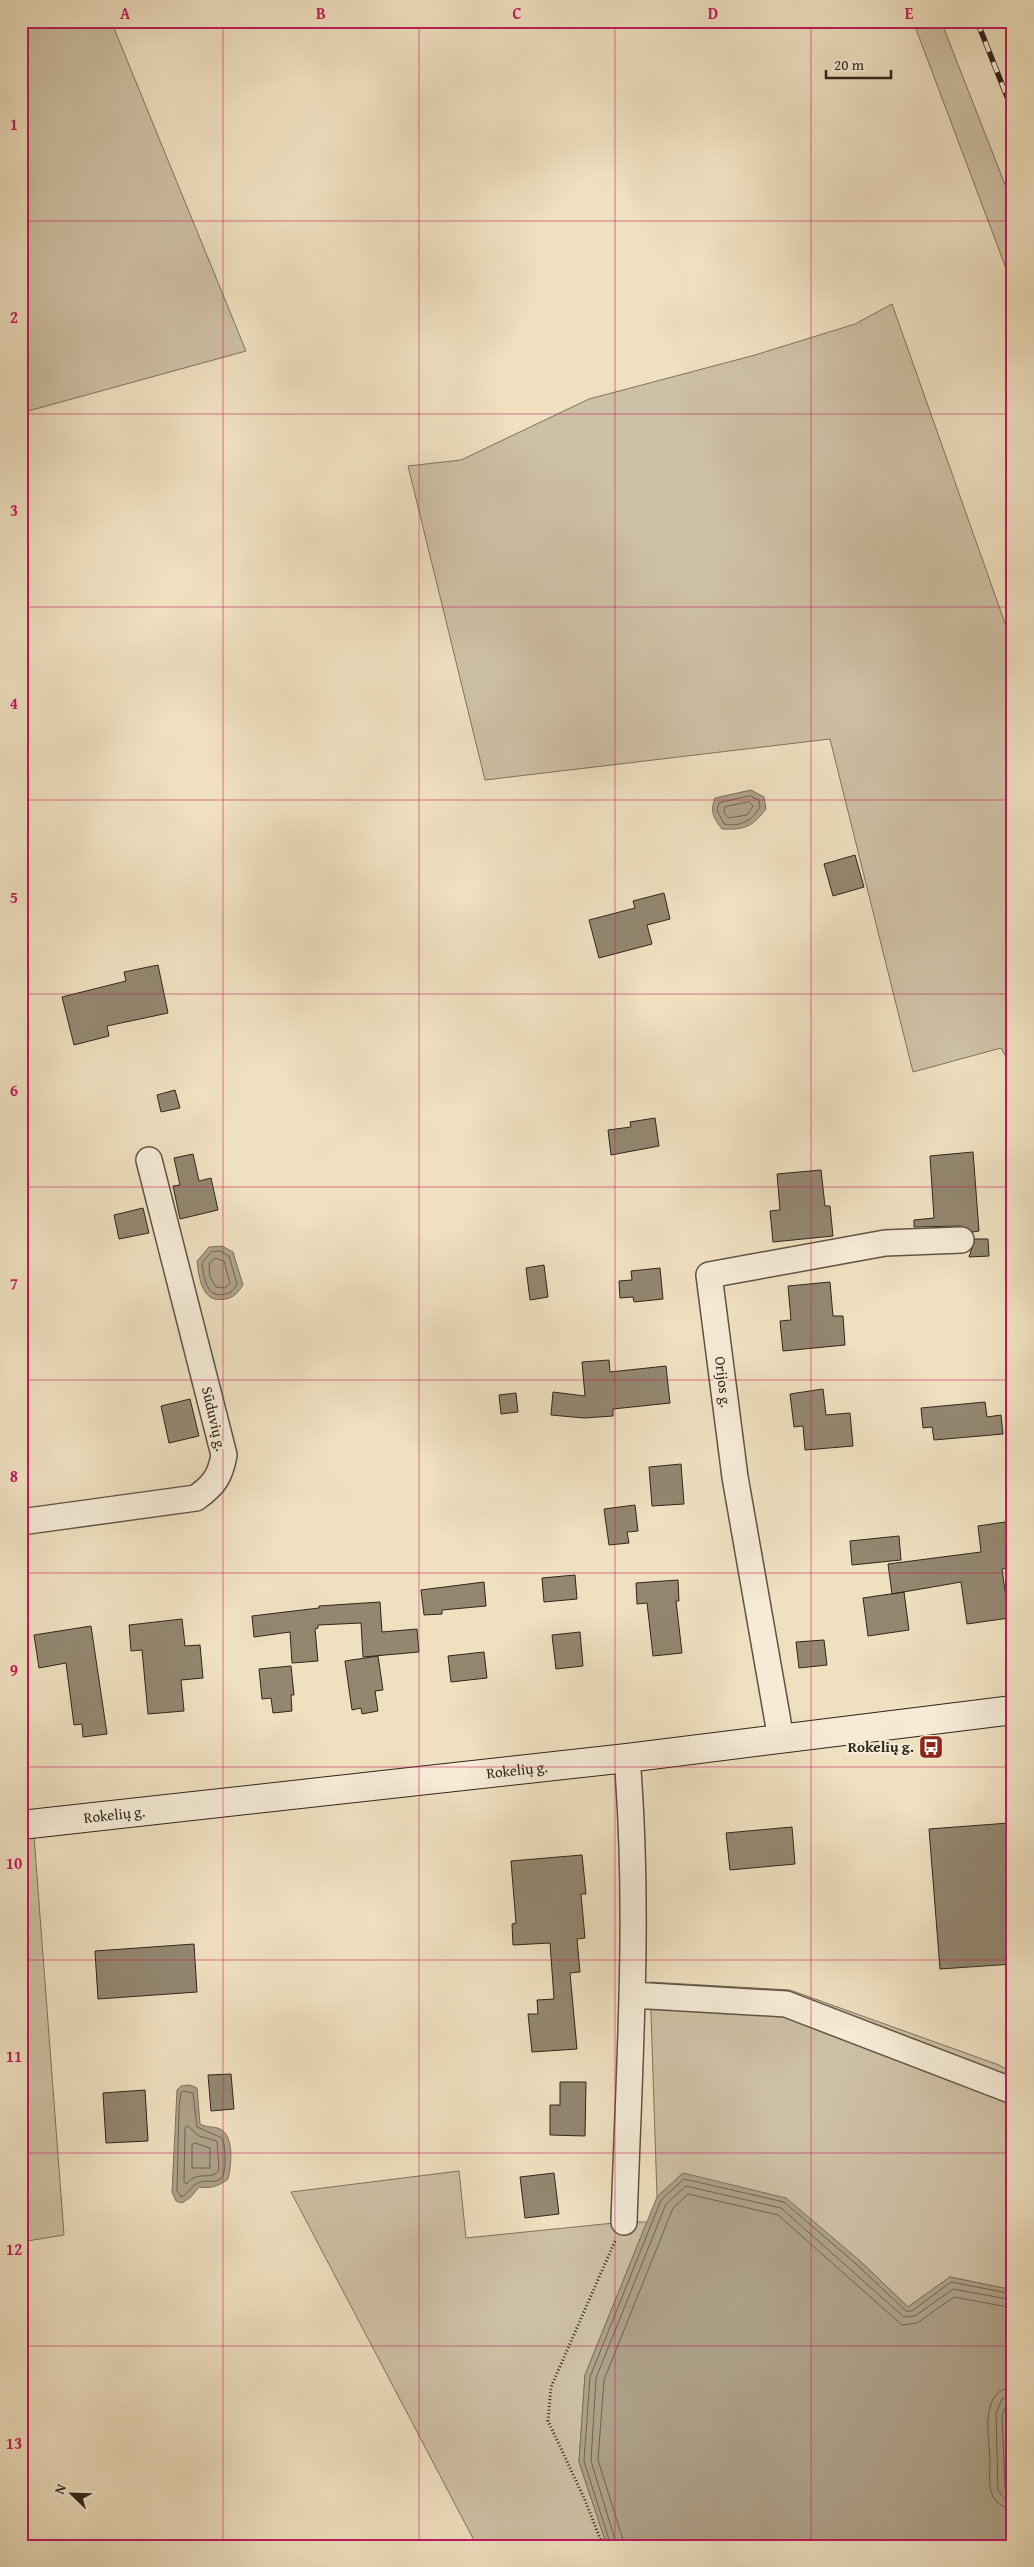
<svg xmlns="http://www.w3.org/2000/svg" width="1034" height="2567" font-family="'Gentium Book Plus',serif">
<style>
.green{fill:#cec0a4;stroke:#7e735f}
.water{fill:#aea188;stroke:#7b705c}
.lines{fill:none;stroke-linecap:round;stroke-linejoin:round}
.shore{stroke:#6e6451;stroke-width:1}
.building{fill:#938770;stroke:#2f261a}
.street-casing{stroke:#5f5444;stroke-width:28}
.secondary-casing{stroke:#2f261a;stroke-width:30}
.path{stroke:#2f261a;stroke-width:3;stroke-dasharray:1 2.5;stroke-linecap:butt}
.street{stroke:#f5ebd6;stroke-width:25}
.secondary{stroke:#f5ebd6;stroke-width:28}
.rail-casing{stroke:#2f261a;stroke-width:5.5}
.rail{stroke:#f5ebd6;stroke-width:4;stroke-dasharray:11;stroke-linecap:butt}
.grid{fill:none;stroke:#c2185b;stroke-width:1;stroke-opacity:0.55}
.labels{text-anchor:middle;stroke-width:4.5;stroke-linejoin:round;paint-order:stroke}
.street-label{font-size:15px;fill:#2f261a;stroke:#f5ebd6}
.poi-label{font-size:15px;font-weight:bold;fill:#2f261a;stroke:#f5ebd6;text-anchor:end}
.neatline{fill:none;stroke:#c2185b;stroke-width:2}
.grid-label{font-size:16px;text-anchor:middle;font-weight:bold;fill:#c2185b}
</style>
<rect width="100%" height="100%" fill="#efe0c0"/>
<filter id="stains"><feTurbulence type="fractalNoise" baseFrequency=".004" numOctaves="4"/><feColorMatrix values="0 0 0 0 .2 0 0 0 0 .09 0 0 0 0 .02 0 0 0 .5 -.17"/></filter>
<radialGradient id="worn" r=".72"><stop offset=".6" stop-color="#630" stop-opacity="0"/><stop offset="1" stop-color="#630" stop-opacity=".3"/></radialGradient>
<!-- green -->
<path class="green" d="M 21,21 L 111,21 L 246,351 L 21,413 Z
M 913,21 L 941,21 L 1013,205 L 1013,287 Z
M 892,304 L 1013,646 L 1013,1069 L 1001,1048 L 913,1072 L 830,739 L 485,780 L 408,466 L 461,460 L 589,399 L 755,355 L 855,324 Z
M 34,1836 L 64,2235 L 21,2242 L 21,1837 Z
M 650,1982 L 790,1990 L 999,2065 L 1013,2073 L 1013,2290 L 950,2277 L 908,2307 L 859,2260 L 683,2173 L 657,2197 Z
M 459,2171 L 466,2238 L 624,2222 L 647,2222 L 585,2375 L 579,2462 L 607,2546 L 477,2546 L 291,2192 Z
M 1013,2401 L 1013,2491 L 1009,2488 L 1007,2414 Z"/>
<!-- water -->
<path class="water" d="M 751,790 L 764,797 L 766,809 C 752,827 745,830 722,829 C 713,817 710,812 715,798 Z
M 222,1246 L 233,1252 L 243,1285 C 238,1292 234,1298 225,1299 C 202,1304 199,1278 197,1261 L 209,1247 Z
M 190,2085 L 197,2088 L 200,2124 C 207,2128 214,2126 220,2129 C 235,2136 231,2167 228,2179 C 219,2186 210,2189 199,2187 L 191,2197 L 182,2203 L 176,2201 L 172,2192 L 177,2090 L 181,2086 Z
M 683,2173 L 786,2198 L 859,2260 L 908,2307 L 950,2277 L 1013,2290 L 1013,2401 L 1007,2414 L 1009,2488 L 1013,2491 L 1013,2546 L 607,2546 L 579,2462 L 585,2375 L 657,2197 Z"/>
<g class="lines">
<!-- shore -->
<path class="shore" d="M 750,796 L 759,800 L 760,807 C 752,821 740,827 724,824 L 717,810 L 719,803 Z
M 749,802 L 753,806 L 747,815 L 729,818 L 724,813 L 725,807 Z
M 220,1251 L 229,1256 L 237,1284 C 235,1289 231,1293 225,1294 C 206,1299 204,1277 202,1263 L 211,1252 Z
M 215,1258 L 224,1261 L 230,1283 L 225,1288 L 216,1287 L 210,1277 L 209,1264 Z
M 184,2091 L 193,2093 L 197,2127 L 222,2138 C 225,2145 225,2153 225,2161 C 225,2193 208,2175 196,2184 C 190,2188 188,2194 181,2197 L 177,2191 L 179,2106 L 181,2093 Z
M 188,2126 L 199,2136 L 217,2141 L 219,2170 C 213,2179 204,2174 196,2177 C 192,2178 189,2182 186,2184 L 184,2182 L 185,2128 Z
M 195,2143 L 210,2148 L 210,2168 L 192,2168 L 192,2145 Z
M 1013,2387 C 979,2389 989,2437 990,2459 C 990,2471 988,2487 993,2497 C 998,2505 1005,2508 1013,2508
M 1013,2395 L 1002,2399 L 996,2414 L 998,2490 L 1004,2498 L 1013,2501
M 1013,2401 L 1007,2404 L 1002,2415 L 1005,2488 L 1008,2493 L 1013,2494
M 611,2546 L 584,2461 L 590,2377 L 661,2200 L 684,2179 L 784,2202 L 855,2263 L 906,2311 L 912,2311 L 951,2282 L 1013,2294
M 617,2546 L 591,2461 L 596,2378 L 666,2204 L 686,2186 L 781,2208 L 904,2317 L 915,2316 L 953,2289 L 1013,2300
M 625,2546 L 598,2460 L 604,2380 L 673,2208 L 688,2194 L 778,2215 L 902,2325 L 917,2323 L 954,2297 L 1013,2308"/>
</g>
<!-- building -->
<path class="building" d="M 855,855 L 864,887 L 833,896 L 824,864 Z
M 664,893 L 670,919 L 647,925 L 652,944 L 599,958 L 589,920 L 635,908 L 633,901 Z
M 158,965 L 168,1013 L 107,1026 L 109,1036 L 74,1045 L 62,997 L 126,981 L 124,972 Z
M 175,1090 L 180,1108 L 161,1112 L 157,1095 Z
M 655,1118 L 659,1146 L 611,1155 L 608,1130 L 631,1127 L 630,1122 Z
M 973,1152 L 979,1231 L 973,1232 L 960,1226 L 914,1227 L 914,1220 L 934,1218 L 930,1156 Z
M 193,1154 L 199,1181 L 211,1178 L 218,1210 L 180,1219 L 173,1186 L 180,1185 L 174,1158 Z
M 821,1170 L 825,1206 L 830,1206 L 833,1236 L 773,1242 L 770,1211 L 780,1210 L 777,1174 Z
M 143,1208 L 149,1233 L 119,1239 L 114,1215 Z
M 975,1239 L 988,1239 L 989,1256 L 969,1257 Z
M 544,1265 L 548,1297 L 530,1300 L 526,1268 Z
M 660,1268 L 663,1299 L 634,1302 L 633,1297 L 620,1298 L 619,1281 L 632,1280 L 631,1271 Z
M 830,1282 L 833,1316 L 843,1316 L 845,1345 L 783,1351 L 780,1321 L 791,1320 L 788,1286 Z
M 609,1360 L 610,1372 L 666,1366 L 670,1403 L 613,1409 L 613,1416 L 584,1418 L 551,1415 L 553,1392 L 585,1396 L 582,1362 Z
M 823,1389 L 826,1415 L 850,1413 L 853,1446 L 805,1450 L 803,1426 L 794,1427 L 790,1394 Z
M 516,1393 L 518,1412 L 501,1414 L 499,1395 Z
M 190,1399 L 199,1436 L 169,1443 L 161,1406 Z
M 985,1402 L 987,1417 L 1001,1415 L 1003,1434 L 934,1440 L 932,1427 L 923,1428 L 921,1408 Z
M 681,1464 L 684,1504 L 652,1506 L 649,1467 Z
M 635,1505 L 638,1531 L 627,1532 L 629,1543 L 609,1545 L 604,1509 Z
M 1005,1522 L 1009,1551 L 1013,1551 L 1013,1568 L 1002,1569 L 1009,1618 L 967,1624 L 961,1582 L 892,1594 L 888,1564 L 981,1552 L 978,1526 Z
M 899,1536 L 901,1560 L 852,1565 L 850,1541 Z
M 575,1575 L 577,1599 L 544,1602 L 542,1578 Z
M 678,1580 L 679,1601 L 676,1601 L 682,1653 L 653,1656 L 647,1603 L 637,1604 L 636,1583 Z
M 484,1582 L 486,1606 L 442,1610 L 442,1614 L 424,1615 L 421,1590 Z
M 904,1592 L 909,1630 L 868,1636 L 863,1598 Z
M 380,1602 L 382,1632 L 417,1629 L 419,1652 L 363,1657 L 361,1623 L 318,1625 L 318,1628 L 315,1629 L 318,1661 L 292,1663 L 290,1632 L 254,1637 L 252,1616 L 319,1608 L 319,1606 Z
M 182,1619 L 185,1646 L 200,1645 L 203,1678 L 181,1680 L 184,1711 L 148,1714 L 142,1650 L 131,1651 L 129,1625 Z
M 91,1626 L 107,1734 L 83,1737 L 82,1724 L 74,1725 L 66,1663 L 39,1668 L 34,1635 Z
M 580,1632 L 583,1666 L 556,1669 L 552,1635 Z
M 824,1640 L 827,1665 L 799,1668 L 796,1642 Z
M 484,1652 L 487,1678 L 451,1682 L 448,1656 Z
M 378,1656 L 383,1690 L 375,1691 L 378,1711 L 362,1714 L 361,1708 L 352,1710 L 345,1661 Z
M 291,1666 L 294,1695 L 291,1695 L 292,1711 L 273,1713 L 271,1698 L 262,1699 L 259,1669 Z
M 1009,1823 L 1013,1876 L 1013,1964 L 940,1969 L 929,1829 Z
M 792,1827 L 795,1864 L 730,1870 L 726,1833 Z
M 582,1855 L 586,1894 L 581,1894 L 585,1938 L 577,1939 L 580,1972 L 570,1973 L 577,2049 L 532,2052 L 528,2014 L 538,2014 L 537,2000 L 554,1999 L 550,1943 L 513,1945 L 512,1924 L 516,1923 L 511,1861 Z
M 194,1944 L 197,1992 L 98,1999 L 95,1951 Z
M 231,2074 L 234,2109 L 211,2111 L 208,2075 Z
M 560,2082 L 586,2082 L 585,2136 L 550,2135 L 550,2105 L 560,2105 Z
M 145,2090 L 148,2141 L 106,2143 L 103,2093 Z
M 554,2173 L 559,2214 L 525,2218 L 520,2177 Z"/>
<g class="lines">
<defs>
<path id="street" d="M 21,1522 L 196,1498 C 214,1485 220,1477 224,1455 L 149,1160
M 781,1739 L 735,1477 L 709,1275 L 885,1243 L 961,1240
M 632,1995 L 786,2004 L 1013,2091
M 624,2222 C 629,2068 640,1912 627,1758"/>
<g id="secondary">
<path id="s1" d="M 21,1825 L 627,1758 L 1013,1710"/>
</g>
</defs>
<!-- street casing -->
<use href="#street" class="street-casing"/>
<!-- secondary casing -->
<use href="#secondary" class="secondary-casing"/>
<!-- path -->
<path class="path" d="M 603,2546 L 585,2500 L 548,2421 L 551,2387 L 615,2241"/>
<!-- street -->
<use href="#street" class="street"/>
<!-- secondary -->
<use href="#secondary" class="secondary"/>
<defs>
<path id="rail" d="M 977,21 L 1013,112
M 1011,21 L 1013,25"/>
</defs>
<!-- rail casing -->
<use href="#rail" class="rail-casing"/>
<!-- rail -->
<use href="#rail" class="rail"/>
</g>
<!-- grid -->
<path class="grid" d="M 223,21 L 223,2546M 419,21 L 419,2546M 615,21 L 615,2546M 811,21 L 811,2546M 21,221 L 1013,221M 21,414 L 1013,414M 21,607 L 1013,607M 21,800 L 1013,800M 21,994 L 1013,994M 21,1187 L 1013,1187M 21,1380 L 1013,1380M 21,1573 L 1013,1573M 21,1767 L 1013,1767M 21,1960 L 1013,1960M 21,2153 L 1013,2153M 21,2346 L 1013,2346"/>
<!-- icons -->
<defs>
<symbol id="bus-square" viewBox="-11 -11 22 22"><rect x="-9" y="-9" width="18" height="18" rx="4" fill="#8f2418" stroke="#f5ebd6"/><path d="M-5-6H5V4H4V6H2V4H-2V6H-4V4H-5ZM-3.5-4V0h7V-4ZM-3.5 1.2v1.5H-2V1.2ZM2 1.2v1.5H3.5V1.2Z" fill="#fff"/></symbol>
</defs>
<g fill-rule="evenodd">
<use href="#bus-square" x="917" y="1733" width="28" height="28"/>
</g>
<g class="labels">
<!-- street labels -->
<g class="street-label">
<text transform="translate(723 1382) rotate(83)" y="5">Orijos g.</text>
<text transform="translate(214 1419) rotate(77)" y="5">Sūduvių g.</text>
<text dy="5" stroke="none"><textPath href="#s1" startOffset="499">Rokelių g.</textPath></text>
<text dy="5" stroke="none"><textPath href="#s1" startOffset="94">Rokelių g.</textPath></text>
</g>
<!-- poi labels -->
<g class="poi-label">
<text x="914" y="1752">Rokelių g.</text>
</g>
</g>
<!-- margin -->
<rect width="1034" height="2567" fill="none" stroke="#efe0c0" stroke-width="55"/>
<!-- north arrow -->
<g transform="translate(72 2494) rotate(293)" stroke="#f5ebd6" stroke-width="4" paint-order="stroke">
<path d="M0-4L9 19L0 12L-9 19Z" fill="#2f261a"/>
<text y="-8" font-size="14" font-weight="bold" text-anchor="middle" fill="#2f261a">N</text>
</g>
<!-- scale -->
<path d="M826 70v8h65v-8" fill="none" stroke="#2f261a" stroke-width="2.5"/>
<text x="834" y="70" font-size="15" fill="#2f261a" stroke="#f5ebd6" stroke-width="4" paint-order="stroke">20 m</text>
<rect x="28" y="28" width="978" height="2512" class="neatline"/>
<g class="grid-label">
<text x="125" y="19">A</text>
<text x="321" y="19">B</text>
<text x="517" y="19">C</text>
<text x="713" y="19">D</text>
<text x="909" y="19">E</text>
<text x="14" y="130">1</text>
<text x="14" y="323">2</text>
<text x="14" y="516">3</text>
<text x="14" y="709">4</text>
<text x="14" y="903">5</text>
<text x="14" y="1096">6</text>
<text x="14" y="1289">7</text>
<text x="14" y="1482">8</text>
<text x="14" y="1676">9</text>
<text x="14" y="1869">10</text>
<text x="14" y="2062">11</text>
<text x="14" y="2255">12</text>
<text x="14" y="2449">13</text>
</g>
<rect width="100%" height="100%" filter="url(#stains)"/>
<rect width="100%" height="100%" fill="url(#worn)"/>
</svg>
